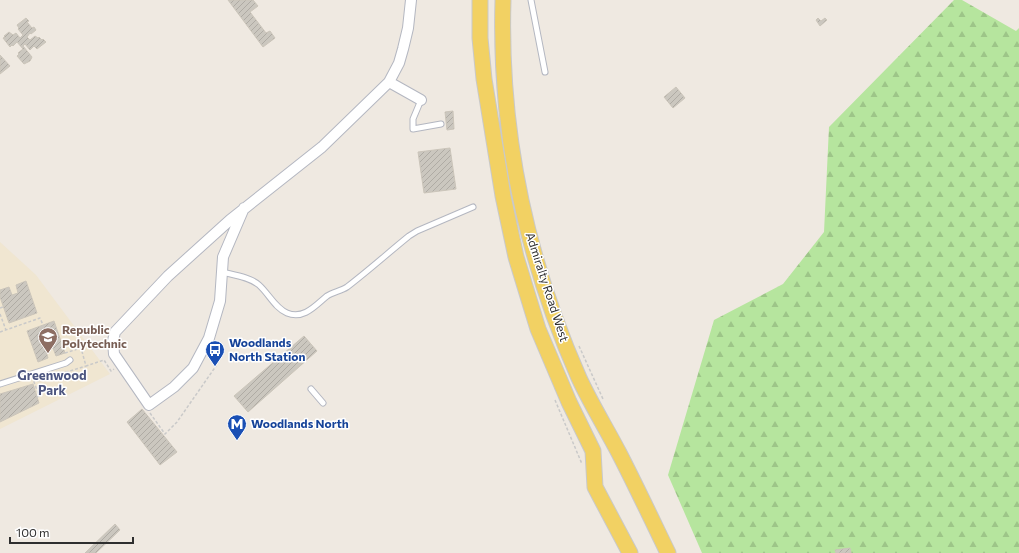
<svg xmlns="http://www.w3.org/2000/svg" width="1019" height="553" font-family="Commissioner,sans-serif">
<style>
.education{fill:#f0e6d1}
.forest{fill:url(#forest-firs)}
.building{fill:url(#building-hatch);stroke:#cbc5ba}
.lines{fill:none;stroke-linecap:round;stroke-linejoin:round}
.lane-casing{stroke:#b4b7c1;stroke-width:7}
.street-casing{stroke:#b4b7c1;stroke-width:12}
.primary-casing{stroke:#c9c9c9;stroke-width:17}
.path{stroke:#c9c9c9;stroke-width:1.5;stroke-dasharray:3 2;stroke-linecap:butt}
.lane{stroke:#fff;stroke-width:5}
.street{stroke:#fff;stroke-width:10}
.primary{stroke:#f2d163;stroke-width:15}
.labels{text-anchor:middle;stroke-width:3;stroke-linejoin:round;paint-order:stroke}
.street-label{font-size:12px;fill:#2e2e2e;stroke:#fff}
.education-label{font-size:12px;font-weight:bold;fill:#785e54;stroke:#fff;text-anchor:start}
.transit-label{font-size:12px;font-weight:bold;fill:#164399;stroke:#fff;text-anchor:start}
.neighbourhood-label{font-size:13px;font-weight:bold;fill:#4d5680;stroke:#fff}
</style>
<defs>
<pattern id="forest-firs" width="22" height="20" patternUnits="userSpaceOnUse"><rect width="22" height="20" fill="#b6e59e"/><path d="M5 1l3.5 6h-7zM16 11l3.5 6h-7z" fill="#9dc588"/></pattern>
<pattern id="building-hatch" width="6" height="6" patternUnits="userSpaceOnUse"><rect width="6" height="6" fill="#cbc7bf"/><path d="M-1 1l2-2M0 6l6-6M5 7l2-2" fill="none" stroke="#afaba4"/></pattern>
</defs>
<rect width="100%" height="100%" fill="#efe9e1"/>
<!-- education -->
<path class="education" d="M 0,242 L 36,275 L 110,374 L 0,429 Z"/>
<!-- forest -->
<path class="forest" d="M 954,0 L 962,0 L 1016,31 L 1019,28 L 1019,553 L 702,553 L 668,475 L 714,320 L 783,284 L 824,232 L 829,127 Z"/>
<!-- building -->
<path class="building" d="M 228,0 L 253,0 L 258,6 L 250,12 L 266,33 L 270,31 L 275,38 L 263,47 Z
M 26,18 L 29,21 L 27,22 L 32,28 L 34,27 L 36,30 L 31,34 L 30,33 L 27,37 L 30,40 L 35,36 L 38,38 L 39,37 L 42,40 L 43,39 L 46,42 L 37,49 L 34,46 L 30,50 L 25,44 L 23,46 L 32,57 L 30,61 L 24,64 L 17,56 L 19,54 L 18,53 L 23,49 L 17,42 L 13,46 L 12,45 L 10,47 L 3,38 L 5,37 L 4,36 L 9,32 L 13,35 L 16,33 L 20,38 L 23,35 L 18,29 L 19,28 L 17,25 Z
M 818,18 L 821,21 L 825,18 L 827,20 L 820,26 L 816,20 Z
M 0,55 L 10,66 L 0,74 Z
M 676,87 L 685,98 L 673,108 L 664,97 Z
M 453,111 L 454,129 L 447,130 L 445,112 Z
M 450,148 L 456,189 L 424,193 L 418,152 Z
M 26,281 L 37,313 L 9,323 L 0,297 L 0,290 L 9,287 L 12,295 L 18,293 L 16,285 Z
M 54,321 L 65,353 L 56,356 L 53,348 L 46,351 L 48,358 L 38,362 L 27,331 Z
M 304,336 L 317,351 L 248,412 L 234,396 Z
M 33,384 L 39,403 L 0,422 L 0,394 Z
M 142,409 L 177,452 L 160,465 L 127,422 Z
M 115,524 L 120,530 L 96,553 L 85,553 Z
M 850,548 L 851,553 L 836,553 L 835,550 Z"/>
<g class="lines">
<defs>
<path id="lane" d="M 531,0 L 545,72
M 421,100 L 413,119 L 413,129 L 441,124
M 222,272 C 234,275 250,277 259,285 C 269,294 275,308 287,313 C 304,320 316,305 327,296 C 333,292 341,291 347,287 C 368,271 388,253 409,236 L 417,231 L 473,207
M 0,384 L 66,363 L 70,360
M 311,389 L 323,403"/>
<path id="street" d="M 389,82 L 421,100
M 244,208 L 223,257 L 220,301 L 209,338 L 193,368 L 174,387 L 149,405 L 114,354 L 113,341 L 115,332 L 168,276 L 230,220 L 322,147 L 389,82 L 399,63 L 403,49 L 408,28 L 411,0"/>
<path id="primary" d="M 480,0 L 480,38 L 484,79 L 503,196 L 516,257 L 538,329 L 569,402 L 593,451 L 595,487 L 630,553
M 503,0 C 499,132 526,258 579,378 C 591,404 606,428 619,453 C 636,486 652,520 668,553"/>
</defs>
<!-- lane casing -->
<use href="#lane" class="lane-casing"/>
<!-- street casing -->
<use href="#street" class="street-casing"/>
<!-- primary casing -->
<use href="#primary" class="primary-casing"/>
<!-- path -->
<path class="path" d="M 0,308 L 3,307
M 0,314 L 6,330
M 0,332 L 40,318 L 43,325
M 579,346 L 603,399
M 65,353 L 81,348 L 86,366 L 104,360 L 111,371 L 114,369
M 37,397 L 39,396 L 34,382 L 86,366
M 555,400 L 582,464
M 150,413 L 165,434 L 177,422 L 216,366"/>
<!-- lane -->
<use href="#lane" class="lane"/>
<!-- street -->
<use href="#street" class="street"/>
<!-- primary -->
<use href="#primary" class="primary"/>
</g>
<!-- icons -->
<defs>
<symbol id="university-pin" viewBox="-11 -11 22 30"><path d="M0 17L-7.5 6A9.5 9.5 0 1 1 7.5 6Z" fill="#8d6e63" stroke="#fff"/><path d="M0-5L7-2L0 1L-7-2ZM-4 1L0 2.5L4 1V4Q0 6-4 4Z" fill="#fff"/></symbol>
<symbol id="bus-pin" viewBox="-11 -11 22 30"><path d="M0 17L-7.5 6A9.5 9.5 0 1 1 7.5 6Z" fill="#1a4fb4" stroke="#fff"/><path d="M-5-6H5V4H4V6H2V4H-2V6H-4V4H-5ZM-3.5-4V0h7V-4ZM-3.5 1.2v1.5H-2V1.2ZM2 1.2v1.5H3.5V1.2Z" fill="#fff"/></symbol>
<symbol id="metro-pin" viewBox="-11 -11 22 30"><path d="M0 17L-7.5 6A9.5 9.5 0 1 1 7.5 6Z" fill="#1a4fb4" stroke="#fff"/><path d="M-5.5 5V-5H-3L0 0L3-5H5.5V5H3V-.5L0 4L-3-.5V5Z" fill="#fff"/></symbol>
</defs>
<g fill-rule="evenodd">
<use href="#university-pin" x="37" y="326" width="22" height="30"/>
<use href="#bus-pin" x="204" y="339" width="22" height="30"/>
<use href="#metro-pin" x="226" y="413" width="22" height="30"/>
</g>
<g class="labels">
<!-- street labels -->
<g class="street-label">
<text transform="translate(547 287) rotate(72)" y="4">Admiralty Road West</text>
</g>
<!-- education labels -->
<g class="education-label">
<text x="62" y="334">Republic<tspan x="62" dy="14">Polytechnic</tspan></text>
</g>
<!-- transit labels -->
<g class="transit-label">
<text x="229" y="347">Woodlands<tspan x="229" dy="14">North Station</tspan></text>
<text x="251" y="428">Woodlands North</text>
</g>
<!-- neighbourhood labels -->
<g class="neighbourhood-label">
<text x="52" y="380">Greenwood<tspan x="52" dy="15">Park</tspan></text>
</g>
</g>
<!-- scale -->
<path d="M10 537v6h123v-6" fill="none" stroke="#2e2e2e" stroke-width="2"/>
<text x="16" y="537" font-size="12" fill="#2e2e2e" stroke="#ffffff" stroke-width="3" paint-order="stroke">100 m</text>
</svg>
